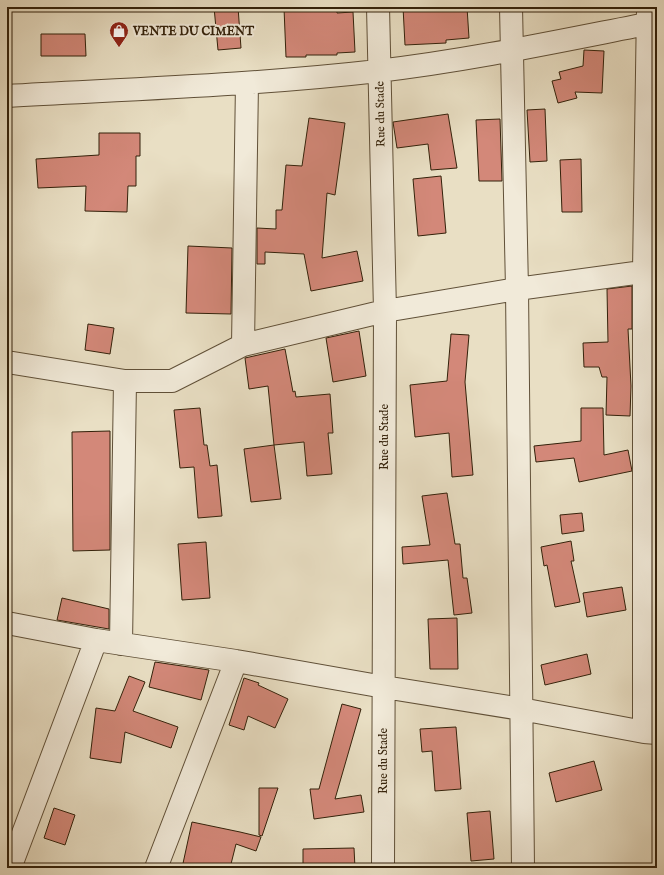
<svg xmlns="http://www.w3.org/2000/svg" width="664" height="875" font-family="'IM FELL English',serif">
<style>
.building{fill:#d38879;stroke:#33210a}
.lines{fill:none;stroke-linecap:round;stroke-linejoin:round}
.minor-casing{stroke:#605038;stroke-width:24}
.minor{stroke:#f1ead9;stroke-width:22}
.labels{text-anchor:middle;stroke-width:4;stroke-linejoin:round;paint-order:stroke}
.poi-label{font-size:12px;font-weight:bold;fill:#33210a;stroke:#f1ead9;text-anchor:start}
.street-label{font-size:12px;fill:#33210a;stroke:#f1ead9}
</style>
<rect width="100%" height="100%" fill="#e9dfc4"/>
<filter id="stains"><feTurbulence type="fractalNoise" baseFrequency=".005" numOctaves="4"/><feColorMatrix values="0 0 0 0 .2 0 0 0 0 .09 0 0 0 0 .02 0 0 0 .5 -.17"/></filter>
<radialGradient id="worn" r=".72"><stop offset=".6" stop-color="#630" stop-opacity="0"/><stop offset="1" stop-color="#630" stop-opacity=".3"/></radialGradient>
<!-- building -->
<path class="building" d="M 214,7 L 238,7 L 241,48 L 218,50 Z
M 304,7 L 304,11 L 337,11 L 337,13 L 353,12 L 355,52 L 337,53 L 337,55 L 306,55 L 306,57 L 286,57 L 284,8 Z
M 403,7 L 467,7 L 469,38 L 446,40 L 446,43 L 405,45 Z
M 41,34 L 85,34 L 86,56 L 41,56 Z
M 584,50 L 604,51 L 602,93 L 575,92 L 577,98 L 558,103 L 552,81 L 561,79 L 559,72 L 583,66 Z
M 545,109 L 547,161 L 530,162 L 527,110 Z
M 448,114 L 457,168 L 431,170 L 428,144 L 397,148 L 393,122 Z
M 309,118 L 345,123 L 335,195 L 327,193 L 322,258 L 357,251 L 363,281 L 311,291 L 304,254 L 265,252 L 265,264 L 257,264 L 257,228 L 276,229 L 276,210 L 282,210 L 286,165 L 302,166 Z
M 500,119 L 502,181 L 479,181 L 476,120 Z
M 99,133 L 140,133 L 140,156 L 136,156 L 136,186 L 128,186 L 127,212 L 85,211 L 86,186 L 38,188 L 36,159 L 99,155 Z
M 581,159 L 582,212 L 562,212 L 560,160 Z
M 441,176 L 446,233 L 418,236 L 413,179 Z
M 188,246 L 232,248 L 231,314 L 186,313 Z
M 632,286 L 632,329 L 628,329 L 631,386 L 630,416 L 606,415 L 607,377 L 602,377 L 599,367 L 584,367 L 583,343 L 608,342 L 607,289 Z
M 88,324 L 114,328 L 110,354 L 85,350 Z
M 359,331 L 366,376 L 333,382 L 326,338 Z
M 451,334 L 469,335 L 465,382 L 473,475 L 452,477 L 449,433 L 415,437 L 410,385 L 447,381 Z
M 285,349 L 293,392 L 295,391 L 296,397 L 330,394 L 333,433 L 328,433 L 332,474 L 307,476 L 304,442 L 274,445 L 268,386 L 249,389 L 245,358 Z
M 200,408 L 204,445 L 207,445 L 210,466 L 217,465 L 222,516 L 198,518 L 194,467 L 180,468 L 174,410 Z
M 581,408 L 603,408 L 604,455 L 628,450 L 632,471 L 579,482 L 574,458 L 536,462 L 534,446 L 581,441 Z
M 110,431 L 110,550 L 73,551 L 72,432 Z
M 274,445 L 281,499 L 251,502 L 244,449 Z
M 447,493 L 455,544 L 460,544 L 463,578 L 467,578 L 472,613 L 454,615 L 448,560 L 403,564 L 402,547 L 430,545 L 422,496 Z
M 582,513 L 584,531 L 562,534 L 560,515 Z
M 571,541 L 574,561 L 571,561 L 580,602 L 555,607 L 547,565 L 544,566 L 541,547 Z
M 206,542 L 210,598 L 182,600 L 178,544 Z
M 622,587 L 626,610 L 587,617 L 583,593 Z
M 62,598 L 109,609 L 109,629 L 57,620 Z
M 457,618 L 458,669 L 430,669 L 428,619 Z
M 587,654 L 591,674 L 545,685 L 541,665 Z
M 155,662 L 209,670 L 201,700 L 149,687 Z
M 129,676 L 145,682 L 133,711 L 178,727 L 171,748 L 125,732 L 121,763 L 90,758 L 96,708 L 115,711 Z
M 244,678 L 259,683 L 258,685 L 288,699 L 275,728 L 248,716 L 244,730 L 229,725 Z
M 342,704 L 361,709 L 335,799 L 361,795 L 364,812 L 314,819 L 310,789 L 319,789 Z
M 456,727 L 461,789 L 435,791 L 432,751 L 422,752 L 420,729 Z
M 594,761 L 602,790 L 556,802 L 549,773 Z
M 259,788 L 278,788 L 262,836 L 259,835 Z
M 54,808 L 75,815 L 65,845 L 44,838 Z
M 490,811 L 494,859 L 471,861 L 467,813 Z
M 192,822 L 240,832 L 261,837 L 256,851 L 236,844 L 230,868 L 182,868 Z
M 354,848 L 355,868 L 303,868 L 303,849 Z"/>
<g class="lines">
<defs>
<path id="minor" d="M 378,7 L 385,311 L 383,868
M 511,7 L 517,289 L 523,868
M 7,96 C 131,89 255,85 378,71 C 472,60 564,40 657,22
M 243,345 L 247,83
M 7,362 L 125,381 L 172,381 L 243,345 L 385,311 L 517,289 L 657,270
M 7,623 L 96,640 L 236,661 L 384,687 L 521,709 L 644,732 L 657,733
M 121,644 L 125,381
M 644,732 L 644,271 L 648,7
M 10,868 L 96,640
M 156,868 L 236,661"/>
</defs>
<!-- minor casing -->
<use href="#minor" class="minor-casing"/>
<!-- minor -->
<use href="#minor" class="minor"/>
</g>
<!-- icons -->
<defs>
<symbol id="shop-pin" viewBox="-11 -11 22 30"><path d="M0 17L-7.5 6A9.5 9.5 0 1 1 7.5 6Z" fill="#8f2418" stroke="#f1ead9"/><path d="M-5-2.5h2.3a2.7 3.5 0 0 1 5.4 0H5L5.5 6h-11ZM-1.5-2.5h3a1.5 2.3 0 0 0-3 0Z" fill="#fff"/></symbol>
</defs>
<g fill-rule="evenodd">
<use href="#shop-pin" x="108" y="20" width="22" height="30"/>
</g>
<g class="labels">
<!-- poi labels -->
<g class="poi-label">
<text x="133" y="35">VENTE DU CIMENT</text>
</g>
<!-- street labels -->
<g class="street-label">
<text transform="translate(380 114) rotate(-91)" y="4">Rue du Stade</text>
<text transform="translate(384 437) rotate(-90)" y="4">Rue du Stade</text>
<text transform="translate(383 761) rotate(-90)" y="4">Rue du Stade</text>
</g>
</g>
<!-- margin -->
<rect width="664" height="875" fill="none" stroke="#e9dfc4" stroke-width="24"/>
<rect x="8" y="8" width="648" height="859" fill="none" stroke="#33210a" stroke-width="2"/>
<rect x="12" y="12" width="640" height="851" fill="none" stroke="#33210a"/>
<rect width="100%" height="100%" filter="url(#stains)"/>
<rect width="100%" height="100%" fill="url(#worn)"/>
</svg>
